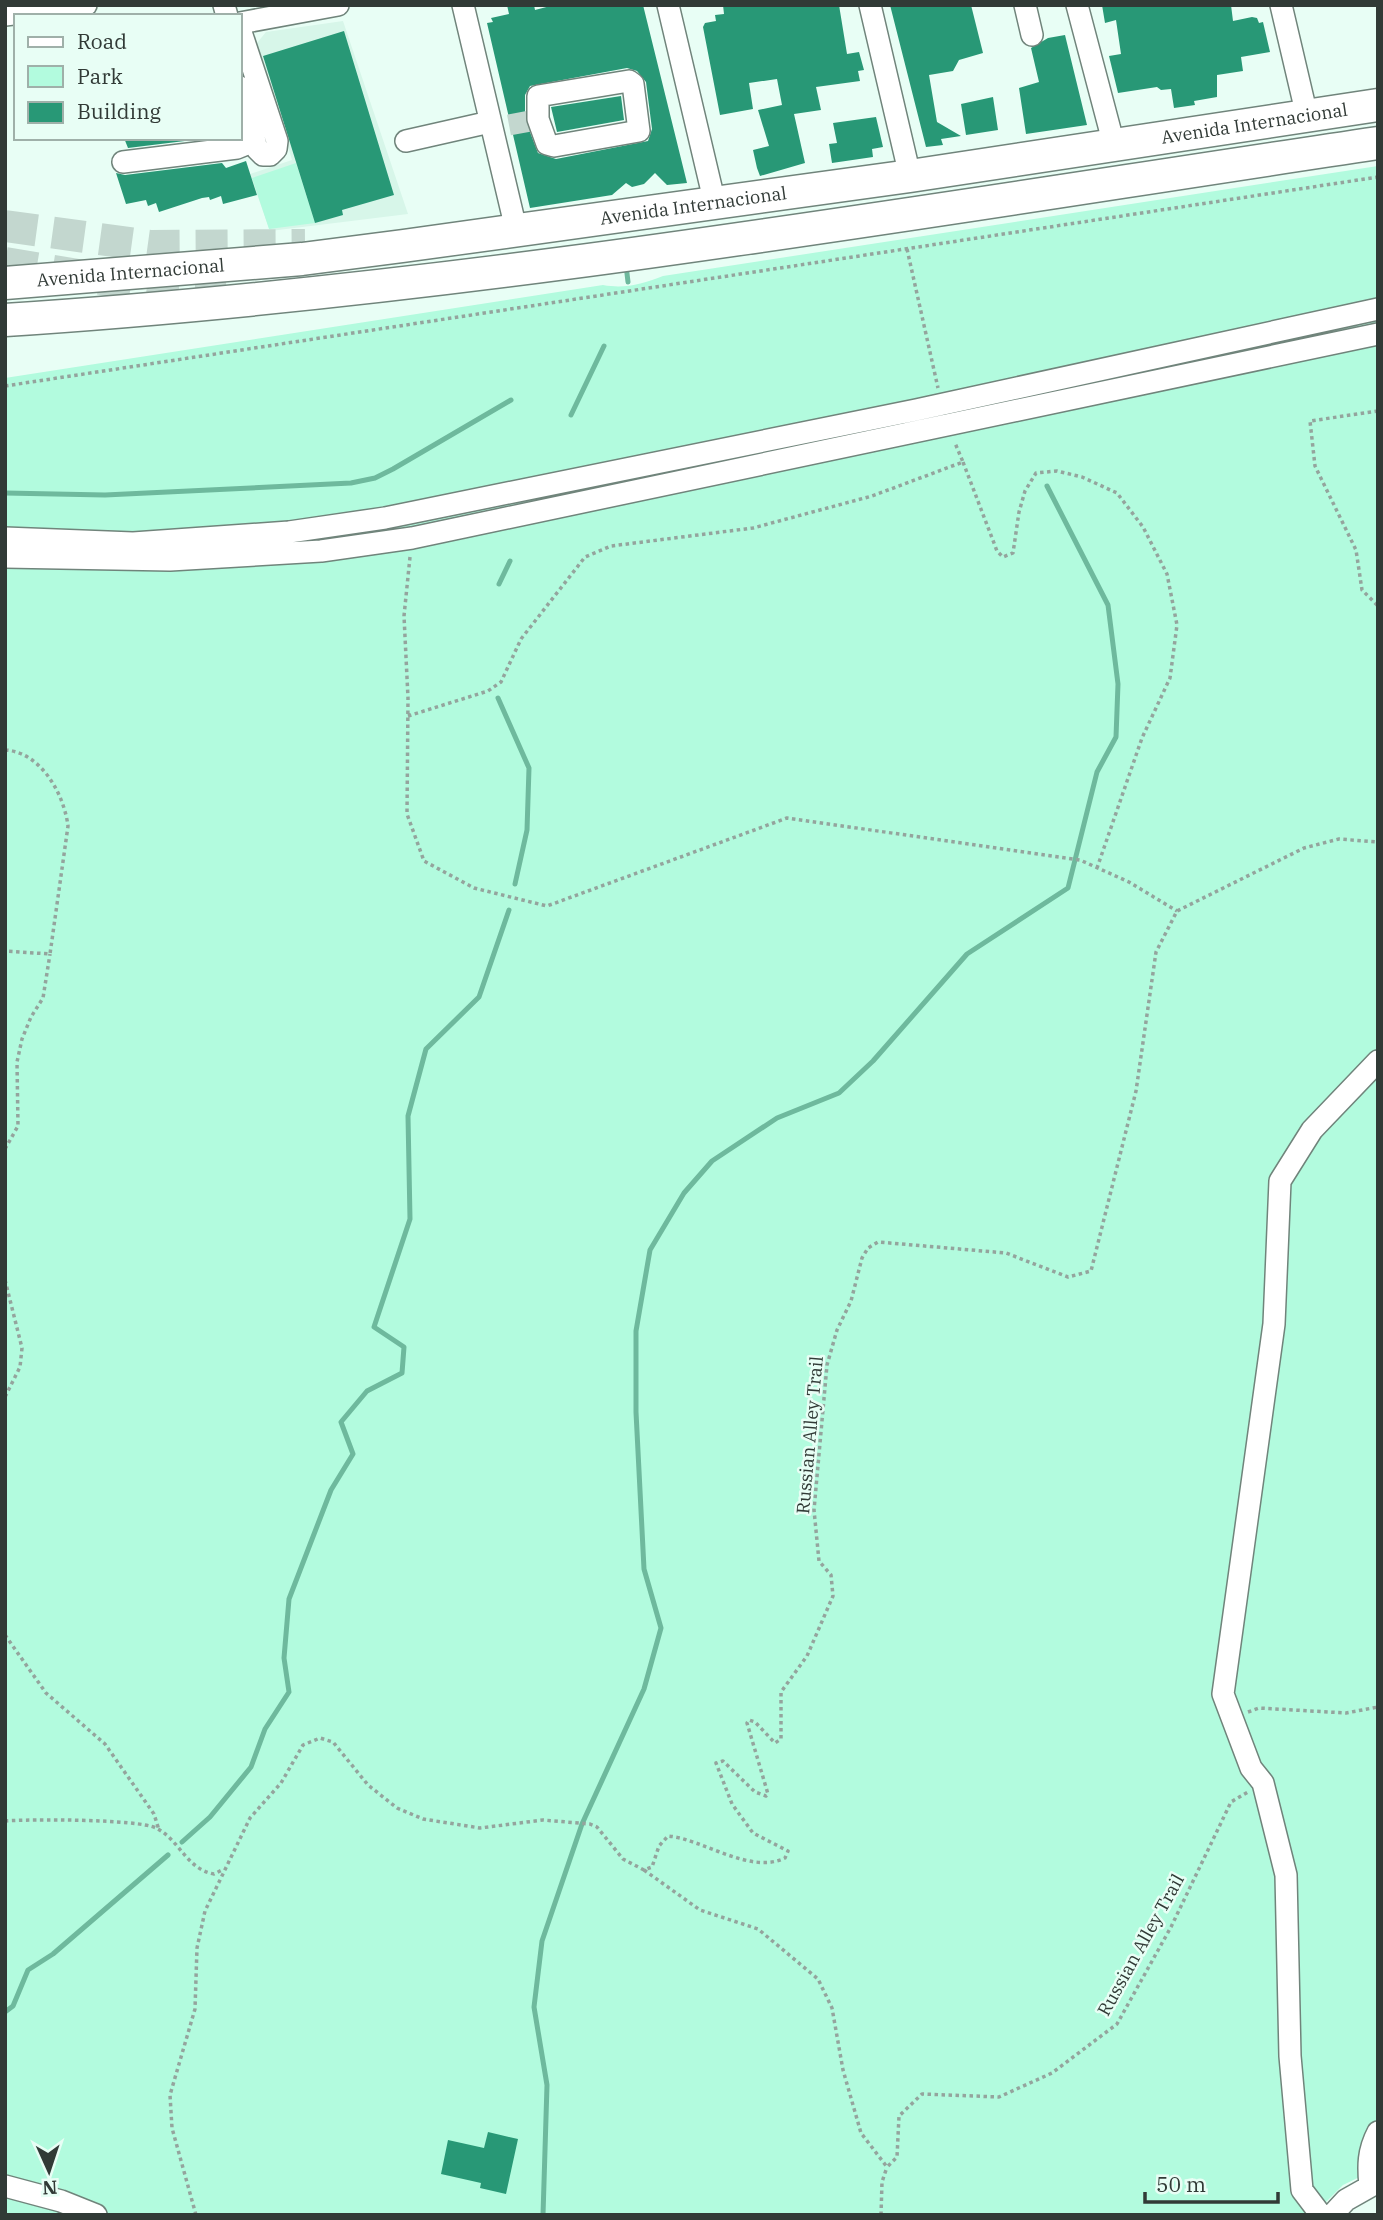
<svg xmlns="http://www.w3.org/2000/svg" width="1383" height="2220" font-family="'IBM Plex Serif',serif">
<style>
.built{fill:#d7f6e9}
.green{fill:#b2fbde}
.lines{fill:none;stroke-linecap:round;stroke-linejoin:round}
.stream{stroke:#6eb99d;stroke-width:5}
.building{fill:#289876;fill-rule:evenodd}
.minor-tunnel{stroke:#c3d7cf;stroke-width:21;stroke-dasharray:21 10;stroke-linecap:butt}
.highway-tunnel{stroke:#c3d7cf;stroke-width:32;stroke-dasharray:32 16;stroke-linecap:butt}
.minor-casing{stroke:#70847b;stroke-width:24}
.highway-casing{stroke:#70847b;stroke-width:35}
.path{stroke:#94a49d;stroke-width:3.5;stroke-dasharray:3.5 3.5;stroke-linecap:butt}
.minor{stroke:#fff;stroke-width:21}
.highway{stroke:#fff;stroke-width:32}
.labels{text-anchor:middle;stroke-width:5;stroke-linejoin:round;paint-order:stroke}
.street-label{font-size:18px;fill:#313a36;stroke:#e8fef5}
</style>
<rect width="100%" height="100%" fill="#e8fef5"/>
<!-- built -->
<path class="built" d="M 343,21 L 408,214 L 270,231 L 250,174 L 292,160 L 257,43 L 266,32 Z"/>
<!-- green -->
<path class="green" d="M 296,163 L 315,223 L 269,229 L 252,178 Z
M 1378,166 L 1378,2168 L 1343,2185 L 1313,2215 L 5,2215 L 5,378 L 603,285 C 625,289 642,284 663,276 Z"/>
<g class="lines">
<!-- stream -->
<path class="stream" d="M 626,265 L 628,282
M 571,415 L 604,346
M 5,493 L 105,495 L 351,483 L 375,478 L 393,469 L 511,400
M 499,584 L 510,561
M 498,698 L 529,768 L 527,830 L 515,884
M 182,1842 L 210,1817 L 251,1767 L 265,1729 L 289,1692 L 284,1658 L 289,1599 L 331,1490 L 353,1454 L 341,1422 L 367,1391 L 402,1373 L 404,1347 L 374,1327 L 410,1219 L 408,1116 L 426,1049 L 479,997 L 509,910
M 5,2012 L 13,2006 L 28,1970 L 53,1954 L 168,1855
M 543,2215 L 547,2085 L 534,2007 L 542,1941 L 582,1824 L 644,1689 L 661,1628 L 644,1569 L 636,1412 L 636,1331 L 650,1250 L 684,1193 L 712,1161 L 777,1118 L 839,1093 L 873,1061 L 967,954 L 1068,888 L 1097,772 L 1116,737 L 1118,684 L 1108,605 L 1047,486"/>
</g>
<!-- building -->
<path class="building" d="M 507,5 L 534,5 L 535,10 L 554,5 L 643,5 L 687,183 L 667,185 L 655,173 L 644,184 L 632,187 L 626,183 L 612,195 L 530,208 L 487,23 L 493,22 L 491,18 L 509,14 ZM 627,68 L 637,71 L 646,82 L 652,129 L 648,141 L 556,159 L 538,153 L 525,119 L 525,95 L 530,86 Z
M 723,5 L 839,5 L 847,54 L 859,52 L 864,70 L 858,71 L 860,81 L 816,87 L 821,110 L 794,114 L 805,163 L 760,176 L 757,168 L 753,150 L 769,146 L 758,110 L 782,105 L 777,79 L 749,83 L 753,109 L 720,115 L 703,27 L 705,23 L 716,21 L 715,15 L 724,14 Z
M 890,5 L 971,5 L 983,53 L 959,60 L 953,71 L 929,75 L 937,122 L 961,136 L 941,139 L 943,145 L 926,147 Z
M 1102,5 L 1231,5 L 1233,21 L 1252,17 L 1257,18 L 1259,23 L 1263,22 L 1270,52 L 1241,57 L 1243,71 L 1217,75 L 1217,97 L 1194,101 L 1195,105 L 1174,108 L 1171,89 L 1161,90 L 1157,87 L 1118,93 L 1109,56 L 1121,54 L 1116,20 L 1105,23 Z
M 344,31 L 394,195 L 342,210 L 343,215 L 315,223 L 263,56 Z
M 1065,35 L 1087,125 L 1026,134 L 1019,88 L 1039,82 L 1031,48 L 1048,38 Z
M 621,96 L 624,120 L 557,132 L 551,107 Z
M 993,97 L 998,130 L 966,135 L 961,104 Z
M 876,117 L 883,147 L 872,149 L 873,157 L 832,163 L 829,144 L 837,143 L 833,123 Z
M 124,138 L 209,138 L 128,148 Z
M 246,161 L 257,195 L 223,204 L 221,196 L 210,200 L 209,197 L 202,198 L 159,212 L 156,203 L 148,206 L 146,200 L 126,204 L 116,173 L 125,175 L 222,163 L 226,168 Z
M 488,2132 L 518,2139 L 506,2194 L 480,2188 L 481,2183 L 441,2174 L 448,2140 L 484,2148 Z"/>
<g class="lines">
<!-- minor-tunnel -->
<path class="minor-tunnel" d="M 509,125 L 530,121"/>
<!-- highway-tunnel -->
<path class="highway-tunnel" d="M 5,226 L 151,246 L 305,245
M 5,263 L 155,288 L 226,289"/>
<defs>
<path id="minor" d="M 224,5 L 227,16
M 463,5 L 516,229
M 668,5 L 715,204
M 870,5 L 910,176
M 1025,5 L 1032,35
M 1077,5 L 1114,145
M 1281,5 L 1307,116
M 5,15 L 86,5
M 240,23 L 338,5
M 240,29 L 277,141 L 276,149 L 270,155 L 263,155 L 257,149 L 240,87
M 629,81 L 633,84 L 639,131 L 554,146 L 547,144 L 538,119 L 538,96 Z
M 406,141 L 490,122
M 123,162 L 237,148 L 254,141
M 5,538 L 133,543 L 289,532 L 385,518 L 916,410 L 1378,309
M 5,557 L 170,560 L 321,551 L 412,538 L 1378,334
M 5,2186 L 61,2201 L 96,2215
M 1370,2186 C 1368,2166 1368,2151 1378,2132
M 1321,2215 L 1302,2190 L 1290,2056 L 1286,1875 L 1263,1783 L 1251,1768 L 1223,1694 L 1274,1324 L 1280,1181 L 1312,1130 L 1378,1061
M 1332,2215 L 1346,2200 L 1378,2182"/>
<g id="highway">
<path id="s1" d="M 5,283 L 302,259 L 403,246 L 910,176 L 1378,105"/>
<path d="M 5,320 C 466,290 921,211 1378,143"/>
</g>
</defs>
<!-- minor casing -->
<use href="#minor" class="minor-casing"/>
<!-- highway casing -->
<use href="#highway" class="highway-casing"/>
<!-- path -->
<path class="path" d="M 907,249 L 938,388
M 5,386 L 1378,177
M 1378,411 L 1310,421 L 1315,466 L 1356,550 L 1362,590 L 1378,606
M 963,462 L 997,551 L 1003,557 L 1013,553 L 1019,512 L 1025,491 L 1036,473 L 1057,471 L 1082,477 L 1117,493 L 1143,527 L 1167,574 L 1177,625 L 1170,678 L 1142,738 L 1097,868
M 410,557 L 404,616 L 408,698 L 407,814 L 424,861 L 474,888 L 547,906 L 787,818 L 1080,860 L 1129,882 L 1177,911
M 408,716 L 488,691 L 501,682 L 521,639 L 585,557 L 611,546 L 753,528 L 872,496 L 963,462 L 955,443
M 5,750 C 41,752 64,794 68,826 L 50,954 L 5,951
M 5,1149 L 18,1126 L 17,1062 L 22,1039 L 31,1017 L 43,998 L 50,954
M 5,1280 L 22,1348 L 20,1367 L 5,1397
M 5,1635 L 46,1693 L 105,1744 L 154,1814 L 159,1830
M 1248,1712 L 1259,1708 L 1346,1713 L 1378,1707
M 5,1821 C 30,1819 138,1819 156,1828 C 180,1840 186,1869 214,1874 L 222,1870
M 644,1870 L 700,1910 L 758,1929 L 818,1979 L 832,2008 L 843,2070 L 861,2133 L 887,2167 L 897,2157 L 899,2116 L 922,2094 L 999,2097 L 1052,2073 L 1117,2024 L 1171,1927 L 1231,1802 L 1248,1792
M 196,2215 L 172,2128 L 170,2095 L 195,2009 L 197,1948 L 205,1911 L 250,1818 L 281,1783 L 303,1745 L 320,1738 L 333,1742 L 368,1785 L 397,1808 L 423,1819 L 480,1828 L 543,1820 L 590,1824 L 597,1827 L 623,1859 L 644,1870 L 652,1867 L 659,1846 L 668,1836 C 703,1839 750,1875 785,1858 L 788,1851 L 753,1833 L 732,1804 L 716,1763 L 723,1761 L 755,1792 L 766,1796 L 768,1794 L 747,1723 L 749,1720 L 755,1722 L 775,1743 L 781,1739 L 781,1692 L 807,1656 L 833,1596 L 831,1575 L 819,1561 L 814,1510 L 827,1365 L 837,1330 L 851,1301 L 862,1258 L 868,1248 L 878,1242 L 1006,1253 L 1068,1277 L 1091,1271 L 1136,1091 L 1156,952 L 1177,911 L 1304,848 L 1339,839 L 1378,842
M 881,2215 L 882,2182 L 887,2167"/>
<!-- minor -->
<use href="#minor" class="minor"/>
<!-- highway -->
<use href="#highway" class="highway"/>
</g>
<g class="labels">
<!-- street labels -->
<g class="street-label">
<text dy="6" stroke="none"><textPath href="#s1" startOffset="1260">Avenida Internacional</textPath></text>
<text dy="6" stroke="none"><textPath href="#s1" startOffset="693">Avenida Internacional</textPath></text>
<text dy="6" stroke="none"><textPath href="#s1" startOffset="126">Avenida Internacional</textPath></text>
<text transform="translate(810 1435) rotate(-85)" y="6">Russian Alley Trail</text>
<text transform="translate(1141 1945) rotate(-61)" y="6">Russian Alley Trail</text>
</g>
</g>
<!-- border -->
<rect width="1383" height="2220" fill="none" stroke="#313a36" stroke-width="14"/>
<!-- legend -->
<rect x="14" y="14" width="228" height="126" fill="#e8fef5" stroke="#9fb0a9" stroke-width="2"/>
<rect x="28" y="37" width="35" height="10" fill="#ffffff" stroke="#9fb0a9" stroke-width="2"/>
<text x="77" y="49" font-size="21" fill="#313a36">Road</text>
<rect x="28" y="66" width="35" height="21" fill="#b2fbde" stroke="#9fb0a9" stroke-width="2"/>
<text x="77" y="84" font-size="21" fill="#313a36">Park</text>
<rect x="28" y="102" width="35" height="21" fill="#289876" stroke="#9fb0a9" stroke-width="2"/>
<text x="77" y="119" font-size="21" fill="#313a36">Building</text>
<!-- north arrow -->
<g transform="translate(49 2171) rotate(177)" stroke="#e8fef5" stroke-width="5" paint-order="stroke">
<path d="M0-5L12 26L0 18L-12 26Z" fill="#313a36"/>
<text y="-10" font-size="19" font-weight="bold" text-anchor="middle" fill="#313a36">N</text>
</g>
<!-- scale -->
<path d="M1145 2192v10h133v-10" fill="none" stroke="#313a36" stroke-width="3.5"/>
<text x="1156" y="2192" font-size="21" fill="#313a36" stroke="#e8fef5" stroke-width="5" paint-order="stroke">50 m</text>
</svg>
